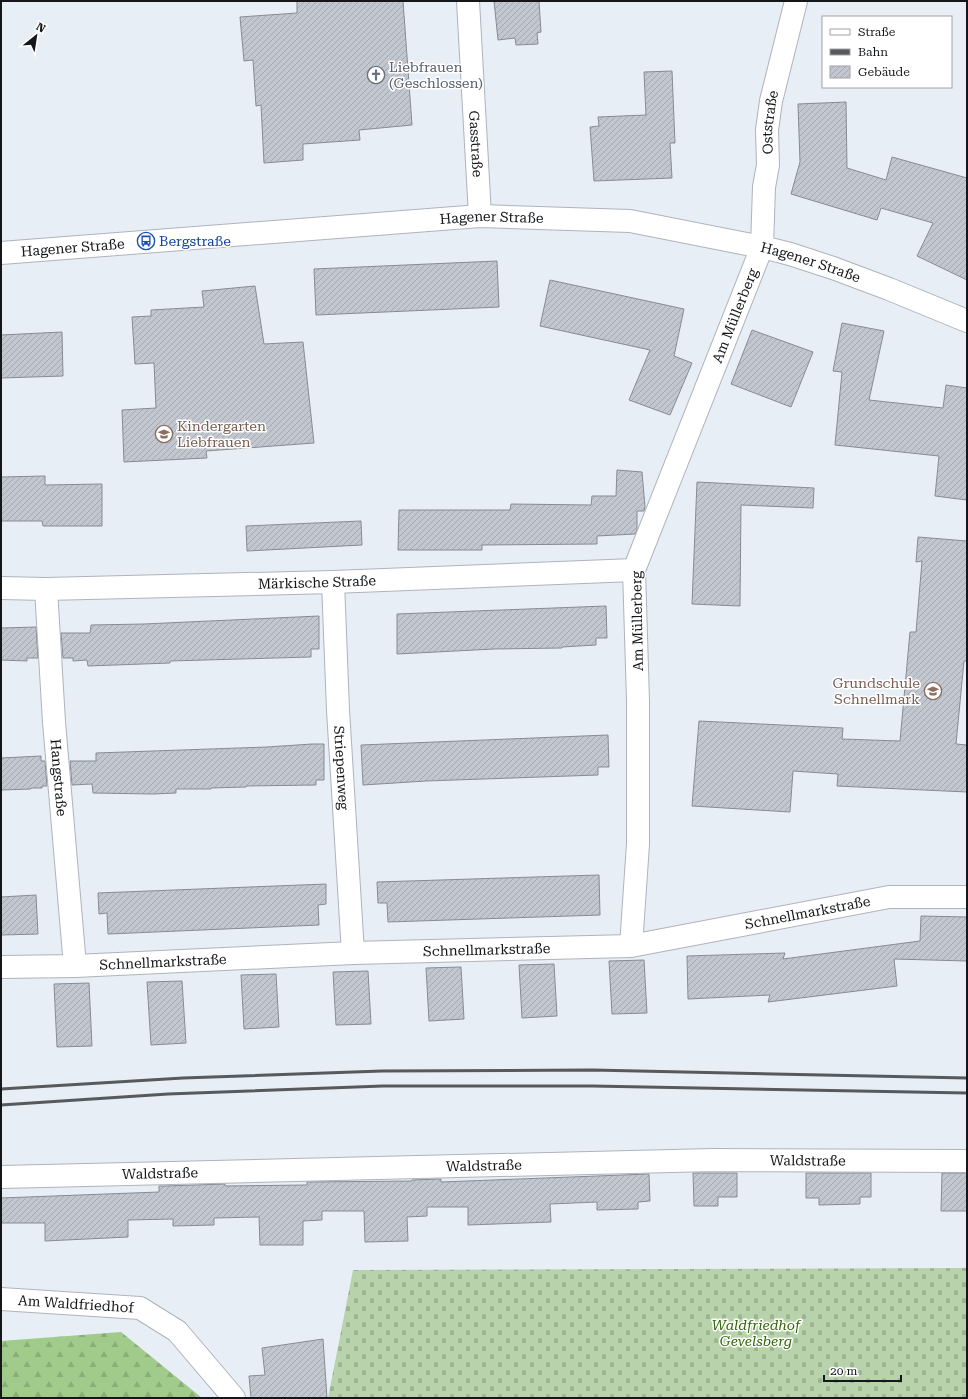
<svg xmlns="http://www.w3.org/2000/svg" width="968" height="1399" font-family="'Roboto Serif',serif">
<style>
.forest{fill:url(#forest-firs)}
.cemetery{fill:url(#cemetery-stones)}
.building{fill:url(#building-hatch);stroke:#878c94}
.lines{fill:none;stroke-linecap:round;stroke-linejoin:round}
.minor-casing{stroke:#aeb3bc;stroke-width:24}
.major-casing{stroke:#aeb3bc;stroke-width:24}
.minor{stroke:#fff;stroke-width:22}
.major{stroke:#fff;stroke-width:22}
.rail{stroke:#56595e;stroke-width:3}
.labels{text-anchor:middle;stroke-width:3;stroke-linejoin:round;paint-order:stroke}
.worship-label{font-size:14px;fill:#5b616d;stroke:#fff;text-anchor:start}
.street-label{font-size:14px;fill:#141619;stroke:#fff}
.transit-label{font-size:14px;fill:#164399;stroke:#fff;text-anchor:start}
.education-label{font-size:14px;fill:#785e54;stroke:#fff;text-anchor:start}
.park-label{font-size:14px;font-style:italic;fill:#316307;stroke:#fff}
</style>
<defs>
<pattern id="forest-firs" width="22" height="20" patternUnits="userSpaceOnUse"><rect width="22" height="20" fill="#a0cb8b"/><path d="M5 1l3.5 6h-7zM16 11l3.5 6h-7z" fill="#89ae77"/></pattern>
<pattern id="cemetery-stones" width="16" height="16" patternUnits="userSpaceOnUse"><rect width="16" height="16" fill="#b8d2ab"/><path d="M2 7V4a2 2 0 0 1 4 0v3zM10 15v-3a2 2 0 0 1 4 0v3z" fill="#9db493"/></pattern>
<pattern id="building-hatch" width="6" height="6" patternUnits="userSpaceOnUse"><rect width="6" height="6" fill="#c1c6cf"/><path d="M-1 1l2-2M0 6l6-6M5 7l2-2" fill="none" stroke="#a5a9b1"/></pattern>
</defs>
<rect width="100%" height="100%" fill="#e8eef6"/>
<!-- forest -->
<path class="forest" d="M 121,1332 L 202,1398 L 1,1398 L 1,1341 Z"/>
<!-- cemetery -->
<path class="cemetery" d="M 967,1268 L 967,1398 L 328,1398 L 353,1270 Z"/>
<!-- building -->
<path class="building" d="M 297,1 L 403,1 L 412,125 L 359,130 L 360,140 L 303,144 L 303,160 L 264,163 L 261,105 L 256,106 L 253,60 L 244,61 L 240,17 L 297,13 Z
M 494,1 L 539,1 L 541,32 L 537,33 L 538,44 L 516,45 L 515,38 L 498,40 Z
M 672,71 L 675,143 L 670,143 L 672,178 L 594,181 L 590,127 L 599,126 L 598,117 L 646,115 L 644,72 Z
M 846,102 L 847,168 L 886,180 L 892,157 L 967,178 L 967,280 L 917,256 L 933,223 L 881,208 L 877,220 L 791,194 L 800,162 L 798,104 Z
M 497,261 L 499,307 L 316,315 L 314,269 Z
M 550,280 L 684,309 L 674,356 L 692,363 L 670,415 L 629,400 L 650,350 L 540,326 Z
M 255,286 L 264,344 L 303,342 L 314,443 L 206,451 L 207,458 L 124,462 L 122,410 L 156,408 L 154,363 L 135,364 L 132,317 L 151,316 L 151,310 L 204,307 L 202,291 Z
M 842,323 L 884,331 L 869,400 L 943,408 L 946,385 L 967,388 L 967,500 L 935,496 L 939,456 L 835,445 L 842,372 L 833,371 Z
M 752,330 L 813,352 L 791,407 L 731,384 Z
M 62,332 L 63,376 L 1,378 L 1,335 Z
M 617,470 L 642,472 L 645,507 L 644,511 L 637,511 L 637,530 L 635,534 L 597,536 L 597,544 L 482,545 L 482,550 L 398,550 L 399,510 L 510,510 L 511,504 L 591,505 L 592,496 L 616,496 Z
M 45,476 L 45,485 L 102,484 L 102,526 L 43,526 L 42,521 L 1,521 L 1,477 Z
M 697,482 L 814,488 L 813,508 L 741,505 L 740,606 L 692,604 Z
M 361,521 L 362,545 L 247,551 L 246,526 Z
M 918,537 L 967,541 L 967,661 L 964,661 L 956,744 L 967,745 L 967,792 L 837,786 L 838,774 L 793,771 L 790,812 L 692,806 L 699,721 L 843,728 L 842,739 L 900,741 L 910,632 L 916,632 L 922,561 L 916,562 Z
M 606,606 L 607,638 L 596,638 L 596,645 L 562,647 L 562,648 L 494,649 L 397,654 L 397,614 Z
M 319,616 L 319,649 L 311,649 L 311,657 L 170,661 L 170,663 L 88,666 L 87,660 L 73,661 L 73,658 L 63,658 L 61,633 L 90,633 L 91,625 L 144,624 Z
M 36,627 L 38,658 L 27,658 L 27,661 L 1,660 L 1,628 Z
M 608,735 L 609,767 L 598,767 L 598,775 L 426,781 L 363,785 L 361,745 Z
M 312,744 L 324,744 L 324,780 L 316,780 L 316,785 L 246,786 L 246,787 L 211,788 L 211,789 L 176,789 L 176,793 L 153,794 L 93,793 L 92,784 L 72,785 L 70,761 L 96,761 L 96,753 L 267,747 Z
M 41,756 L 41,761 L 45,761 L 47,786 L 42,786 L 42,788 L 31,788 L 31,789 L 1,790 L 1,758 Z
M 599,875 L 600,915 L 388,922 L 387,903 L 378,903 L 377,882 Z
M 326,884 L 326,904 L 318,905 L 319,925 L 108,934 L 107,913 L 99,914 L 98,893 Z
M 36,895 L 38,934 L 1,935 L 1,897 Z
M 921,916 L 967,917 L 967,961 L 894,959 L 897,986 L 768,1002 L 770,995 L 688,999 L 687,956 L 785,953 L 783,959 L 920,941 Z
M 644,960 L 647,1013 L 612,1014 L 609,961 Z
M 554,964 L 557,1016 L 522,1018 L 519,965 Z
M 461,967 L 464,1019 L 429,1021 L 426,968 Z
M 368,971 L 371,1024 L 336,1025 L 333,972 Z
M 276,974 L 279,1027 L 244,1029 L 241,975 Z
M 182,981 L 186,1043 L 151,1045 L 147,982 Z
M 89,983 L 92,1046 L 57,1047 L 54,984 Z
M 693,1173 L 737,1173 L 737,1197 L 718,1197 L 718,1206 L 694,1206 Z
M 806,1173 L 871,1173 L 871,1197 L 860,1197 L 860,1204 L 819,1205 L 819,1198 L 806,1198 Z
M 942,1173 L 967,1173 L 967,1211 L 941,1211 Z
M 649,1174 L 650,1201 L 638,1202 L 638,1209 L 597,1210 L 597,1202 L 550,1204 L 551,1222 L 468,1225 L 468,1207 L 427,1207 L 427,1216 L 407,1217 L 408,1241 L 365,1242 L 364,1211 L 322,1211 L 322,1220 L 303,1221 L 303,1245 L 260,1245 L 259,1217 L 214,1218 L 214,1225 L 173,1226 L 173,1219 L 128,1220 L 128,1237 L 45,1241 L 45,1223 L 1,1223 L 1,1198 L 159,1192 L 159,1186 L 165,1186 L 225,1184 L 225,1186 L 307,1185 L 307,1182 L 412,1181 L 412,1180 L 441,1179 L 441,1182 Z
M 323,1339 L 327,1398 L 251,1398 L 249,1376 L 265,1375 L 262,1348 Z"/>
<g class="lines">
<defs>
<g id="minor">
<path id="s1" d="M 468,1 L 480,216"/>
<path id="s2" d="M 333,582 L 338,710 L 353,953"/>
<path id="s3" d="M 1,588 L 46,589 L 333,582 L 634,570"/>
<path id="s4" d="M 46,589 L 54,722 L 75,966"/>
<path id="s5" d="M 631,946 L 638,844 L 638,701 L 634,570 L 762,247 L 764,187 L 768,165 L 767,130 L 771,101 L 796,1"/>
<path id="s6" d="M 1,967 L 75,966 L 353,953 L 631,946 L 889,897 L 967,897"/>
<path id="s7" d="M 1,1177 L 713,1160 L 967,1161"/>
<path id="s8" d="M 1,1299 L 140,1308 L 177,1331 L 234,1398"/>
</g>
<g id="major">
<path id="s9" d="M 1,253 L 480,216 L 630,221 L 762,247 L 790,254 L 833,268 L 889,289 L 967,321"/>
</g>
</defs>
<!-- minor casing -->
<use href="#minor" class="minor-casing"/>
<!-- major casing -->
<use href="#major" class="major-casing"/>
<!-- minor -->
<use href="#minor" class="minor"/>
<!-- major -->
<use href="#major" class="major"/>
<!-- rail -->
<path class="rail" d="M 1,1089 L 183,1078 L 382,1071 L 592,1070 L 967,1078
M 1,1105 L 168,1094 L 383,1086 L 592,1086 L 967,1093"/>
</g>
<!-- icons -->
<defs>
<symbol id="church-ring" viewBox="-11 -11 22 22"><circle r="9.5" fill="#fff" stroke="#6b7280" stroke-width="1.5"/><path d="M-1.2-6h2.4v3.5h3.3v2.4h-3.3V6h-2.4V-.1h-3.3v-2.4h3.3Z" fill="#6b7280"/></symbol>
<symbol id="bus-ring" viewBox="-11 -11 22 22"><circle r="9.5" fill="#fff" stroke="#1a4fb4" stroke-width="1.5"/><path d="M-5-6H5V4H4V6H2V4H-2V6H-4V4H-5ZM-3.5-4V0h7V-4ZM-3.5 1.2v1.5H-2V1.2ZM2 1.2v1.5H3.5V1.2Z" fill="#1a4fb4"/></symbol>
<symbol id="school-ring" viewBox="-11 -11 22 22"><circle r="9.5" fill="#fff" stroke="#8d6e63" stroke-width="1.5"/><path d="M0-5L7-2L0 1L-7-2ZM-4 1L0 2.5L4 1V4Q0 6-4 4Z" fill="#8d6e63"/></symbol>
</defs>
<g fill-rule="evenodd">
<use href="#church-ring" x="366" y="65" width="20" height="20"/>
<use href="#bus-ring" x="136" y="231" width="20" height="20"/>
<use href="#school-ring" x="154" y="424" width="20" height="20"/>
<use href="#school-ring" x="923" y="681" width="20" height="20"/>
</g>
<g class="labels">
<!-- worship labels -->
<g class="worship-label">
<text x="389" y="72">Liebfrauen<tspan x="389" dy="16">(Geschlossen)</tspan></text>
</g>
<!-- street labels -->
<g class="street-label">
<text dy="5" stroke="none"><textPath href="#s5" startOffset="849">Oststraße</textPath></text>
<text dy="5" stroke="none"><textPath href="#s1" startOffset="143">Gasstraße</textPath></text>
<text dy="5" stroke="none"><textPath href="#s9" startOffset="492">Hagener Straße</textPath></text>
<text dy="5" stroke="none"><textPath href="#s9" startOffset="72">Hagener Straße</textPath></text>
<text dy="5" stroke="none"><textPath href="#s9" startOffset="816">Hagener Straße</textPath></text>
<text dy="5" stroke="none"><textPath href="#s5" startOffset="650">Am Müllerberg</textPath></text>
<text dy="5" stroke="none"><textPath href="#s3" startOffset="316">Märkische Straße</textPath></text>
<text transform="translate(637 621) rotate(-91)" y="5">Am Müllerberg</text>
<text dy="5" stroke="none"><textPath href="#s2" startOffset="186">Striepenweg</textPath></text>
<text dy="5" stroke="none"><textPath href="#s4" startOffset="189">Hangstraße</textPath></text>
<text dy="5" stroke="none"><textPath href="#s6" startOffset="810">Schnellmarkstraße</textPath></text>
<text dy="5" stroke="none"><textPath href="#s6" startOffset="486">Schnellmarkstraße</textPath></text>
<text dy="5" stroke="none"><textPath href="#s6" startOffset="162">Schnellmarkstraße</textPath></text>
<text dy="5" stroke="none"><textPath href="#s7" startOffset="807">Waldstraße</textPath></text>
<text dy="5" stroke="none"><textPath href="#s7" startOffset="483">Waldstraße</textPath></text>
<text dy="5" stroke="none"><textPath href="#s7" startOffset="159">Waldstraße</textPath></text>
<text dy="5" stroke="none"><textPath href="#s8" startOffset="75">Am Waldfriedhof</textPath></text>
</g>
<!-- transit labels -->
<g class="transit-label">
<text x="159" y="246">Bergstraße</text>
</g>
<!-- education labels -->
<g class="education-label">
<text x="177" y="431">Kindergarten<tspan x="177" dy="16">Liebfrauen</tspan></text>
<text x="920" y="688" text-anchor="end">Grundschule<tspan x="920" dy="16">Schnellmark</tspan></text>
</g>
<!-- park labels -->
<g class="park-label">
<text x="756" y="1330">Waldfriedhof<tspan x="756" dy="16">Gevelsberg</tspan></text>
</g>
</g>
<!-- border -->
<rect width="968" height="1399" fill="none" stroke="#141619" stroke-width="4"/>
<!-- legend -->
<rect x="822" y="16" width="130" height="72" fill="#ffffff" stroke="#a1a2a3"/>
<rect x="830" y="29" width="20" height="6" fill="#ffffff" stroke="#a1a2a3"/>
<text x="858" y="36" font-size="12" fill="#141619">Straße</text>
<rect x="830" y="49" width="20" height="6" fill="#56595e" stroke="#a1a2a3"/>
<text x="858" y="56" font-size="12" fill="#141619">Bahn</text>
<rect x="830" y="66" width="20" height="12" fill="url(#building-hatch)" stroke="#a1a2a3"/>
<text x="858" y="76" font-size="12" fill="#141619">Gebäude</text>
<!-- north arrow -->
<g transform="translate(36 36) rotate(30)" stroke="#ffffff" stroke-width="3" paint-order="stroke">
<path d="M0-3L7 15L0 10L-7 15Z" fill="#141619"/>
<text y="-6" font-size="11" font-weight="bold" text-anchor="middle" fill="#141619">N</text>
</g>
<!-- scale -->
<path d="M824 1375v6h77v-6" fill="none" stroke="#141619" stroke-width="2"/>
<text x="830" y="1375" font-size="12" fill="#141619" stroke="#ffffff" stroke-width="3" paint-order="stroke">20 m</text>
</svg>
